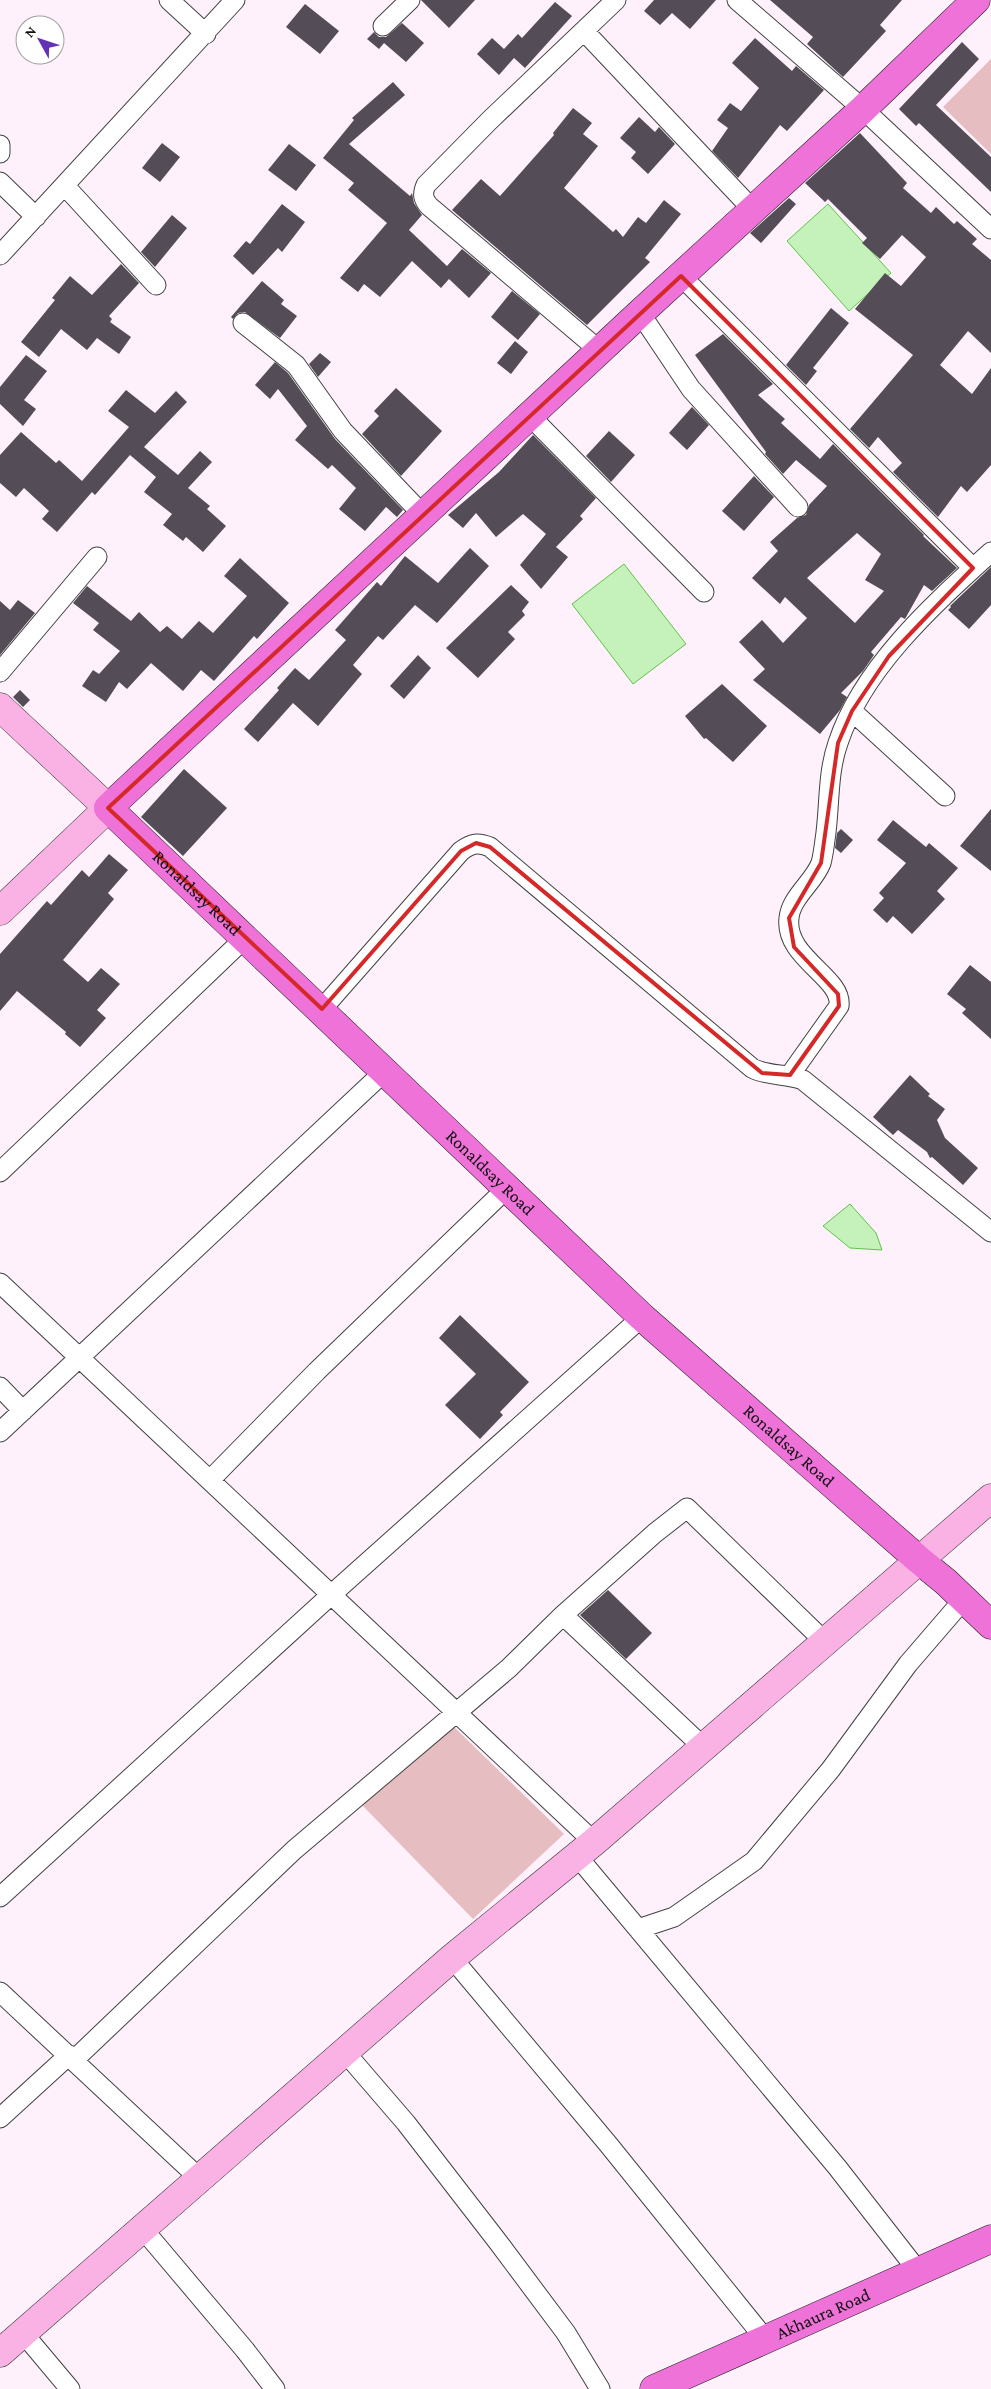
<svg xmlns="http://www.w3.org/2000/svg" width="991" height="2389" font-family="'Crimson Pro',serif">
<style>
.green{fill:#e6bdc1}
.water{fill:#c5f2ba;stroke:#5dc346}
.building{fill:#544c57;fill-rule:evenodd}
.lines{fill:none;stroke-linecap:round;stroke-linejoin:round}
.street-casing{stroke:#424242;stroke-width:21}
.secondary-casing{stroke:#313131;stroke-width:29}
.primary-casing{stroke:#202020;stroke-width:29}
.street{stroke:#fff;stroke-width:19}
.secondary{stroke:#f9b2e3;stroke-width:28}
.primary{stroke:#ee72d8;stroke-width:28}
.marked{fill:none;stroke:#d62828;stroke-width:4;stroke-linejoin:round}
.labels{text-anchor:middle;stroke-width:5;stroke-linejoin:round;paint-order:stroke}
.street-label{font-size:18px;fill:#0f0f0f;stroke:#fff}
</style>
<rect width="100%" height="100%" fill="#fef1fb"/>
<!-- green -->
<path class="green" d="M 991,59 L 991,154 L 943,107 Z
M 453,1726 L 564,1834 L 473,1919 L 362,1805 Z"/>
<!-- water -->
<path class="water" d="M 828,204 L 891,273 L 849,311 L 787,241 Z
M 624,564 L 686,644 L 633,684 L 572,604 Z
M 850,1204 L 876,1233 L 882,1250 L 850,1248 L 823,1226 Z"/>
<!-- building -->
<path class="building" d="M 421,0 L 475,0 L 449,28 Z
M 654,0 L 716,0 L 690,29 L 672,13 L 660,25 L 644,11 Z
M 770,0 L 902,0 L 880,25 L 886,31 L 843,77 L 807,44 L 813,37 Z
M 555,2 L 572,16 L 525,68 L 514,58 L 499,75 L 477,54 L 492,38 L 504,49 L 518,34 L 522,38 Z
M 305,4 L 339,31 L 320,54 L 286,27 Z
M 402,23 L 424,43 L 406,62 L 384,43 L 379,49 L 367,39 L 374,32 L 379,37 L 386,37 Z
M 755,38 L 792,71 L 796,66 L 824,90 L 787,131 L 780,125 L 738,178 L 712,151 L 728,128 L 717,120 L 730,103 L 741,111 L 759,88 L 732,63 Z
M 962,42 L 979,59 L 936,105 L 991,157 L 991,192 L 919,123 L 916,126 L 899,109 Z
M 393,82 L 405,95 L 349,144 L 410,196 L 412,193 L 414,203 L 422,215 L 409,230 L 447,266 L 462,249 L 491,273 L 469,298 L 449,279 L 441,288 L 412,261 L 380,297 L 364,284 L 358,292 L 340,278 L 387,223 L 348,190 L 354,183 L 323,158 L 354,120 L 352,118 Z
M 573,108 L 592,123 L 583,134 L 598,146 L 564,188 L 613,232 L 616,229 L 623,237 L 638,217 L 646,223 L 664,200 L 681,214 L 645,258 L 650,262 L 587,325 L 452,210 L 481,179 L 500,196 L 554,135 L 553,133 Z
M 639,117 L 655,132 L 659,127 L 675,144 L 648,174 L 631,158 L 636,152 L 620,138 Z
M 860,133 L 907,183 L 903,188 L 931,213 L 936,207 L 954,224 L 957,221 L 977,239 L 972,244 L 991,260 L 991,353 L 968,331 L 940,365 L 972,394 L 991,368 L 991,465 L 967,492 L 961,486 L 938,517 L 893,472 L 902,463 L 878,437 L 869,448 L 850,429 L 913,355 L 855,309 L 885,273 L 901,286 L 926,257 L 902,235 L 880,259 L 862,243 L 867,238 L 828,199 L 825,202 L 805,183 Z
M 162,143 L 180,157 L 160,182 L 142,168 Z
M 289,144 L 316,165 L 296,191 L 268,170 Z
M 789,198 L 796,204 L 761,243 L 750,233 Z
M 282,204 L 305,222 L 282,252 L 278,248 L 253,275 L 233,256 L 246,241 L 250,244 Z
M 172,215 L 187,228 L 155,267 L 141,252 Z
M 121,264 L 139,283 L 109,316 L 112,319 L 110,322 L 131,337 L 119,354 L 97,338 L 87,350 L 61,329 L 39,357 L 21,342 L 55,300 L 52,298 L 70,276 L 92,295 Z
M 262,281 L 284,300 L 281,304 L 297,316 L 280,338 L 245,312 L 238,313 L 233,319 L 231,317 Z
M 512,291 L 540,314 L 518,340 L 491,317 Z
M 831,308 L 849,323 L 813,368 L 817,371 L 806,385 L 786,365 Z
M 723,334 L 773,384 L 758,395 L 785,419 L 781,423 L 820,459 L 833,444 L 924,535 L 923,536 L 957,568 L 932,591 L 924,585 L 905,619 L 901,617 L 871,652 L 874,655 L 863,671 L 841,693 L 847,697 L 840,710 L 820,734 L 753,680 L 765,669 L 739,642 L 762,620 L 783,643 L 807,618 L 785,597 L 780,604 L 752,578 L 778,551 L 770,542 L 797,518 L 806,515 L 809,505 L 827,486 L 796,460 L 783,474 L 765,454 L 766,452 L 695,355 ZM 857,533 L 881,554 L 865,580 L 884,591 L 855,623 L 807,578 Z
M 515,341 L 528,352 L 511,374 L 497,363 Z
M 320,353 L 331,362 L 318,377 L 309,364 Z
M 26,355 L 47,371 L 24,400 L 36,409 L 23,426 L 0,404 L 0,387 Z
M 275,362 L 288,373 L 335,439 L 403,510 L 397,517 L 386,507 L 365,531 L 339,509 L 356,488 L 332,465 L 328,469 L 295,440 L 307,426 L 278,389 L 270,399 L 255,385 Z
M 396,388 L 442,431 L 401,476 L 362,434 L 379,416 L 374,411 Z
M 126,390 L 155,413 L 176,391 L 187,402 L 144,447 L 178,475 L 200,451 L 212,462 L 188,488 L 210,506 L 207,509 L 226,526 L 203,552 L 186,537 L 183,541 L 163,525 L 172,514 L 144,492 L 156,477 L 130,455 L 95,495 L 92,492 L 57,532 L 42,519 L 49,511 L 24,488 L 16,497 L 0,483 L 0,455 L 21,432 L 56,463 L 59,460 L 82,481 L 129,427 L 108,411 Z
M 692,407 L 709,425 L 687,450 L 669,433 Z
M 609,431 L 635,455 L 611,482 L 586,456 Z
M 533,435 L 596,498 L 580,516 L 583,519 L 556,547 L 568,557 L 541,589 L 520,565 L 546,534 L 523,514 L 496,537 L 476,513 L 463,528 L 448,515 L 499,472 Z
M 754,476 L 774,497 L 744,531 L 722,511 Z
M 470,548 L 489,566 L 437,623 L 415,605 L 383,640 L 378,636 L 353,665 L 362,674 L 318,726 L 293,703 L 258,742 L 244,729 L 279,690 L 277,688 L 295,668 L 309,680 L 346,640 L 335,630 L 377,582 L 381,586 L 405,556 L 438,583 Z
M 240,558 L 289,603 L 257,639 L 254,636 L 214,681 L 201,670 L 183,691 L 151,663 L 127,689 L 119,682 L 106,702 L 82,686 L 93,670 L 99,674 L 120,651 L 93,630 L 99,623 L 73,603 L 87,586 L 131,621 L 139,612 L 160,632 L 167,626 L 182,639 L 199,621 L 213,633 L 247,596 L 224,576 Z
M 991,567 L 991,605 L 969,629 L 948,610 L 951,607 L 950,606 Z
M 511,585 L 529,602 L 522,611 L 525,615 L 508,632 L 515,639 L 478,678 L 446,648 Z
M 18,600 L 35,613 L 0,655 L 0,601 L 10,610 Z
M 418,655 L 431,668 L 404,699 L 390,686 Z
M 722,684 L 767,726 L 733,762 L 706,738 L 704,739 L 685,716 Z
M 20,690 L 30,700 L 23,707 L 13,697 Z
M 184,769 L 227,808 L 183,856 L 141,817 Z
M 991,809 L 991,871 L 960,846 Z
M 893,820 L 926,847 L 929,843 L 958,868 L 937,891 L 945,899 L 912,934 L 893,916 L 887,923 L 873,910 L 884,898 L 879,893 L 906,863 L 877,840 Z
M 841,829 L 853,840 L 841,853 L 835,848 L 837,833 Z
M 109,854 L 128,870 L 108,893 L 114,899 L 63,960 L 88,982 L 101,968 L 120,984 L 97,1010 L 106,1018 L 80,1047 L 65,1034 L 66,1032 L 17,991 L 0,1011 L 0,954 L 47,901 L 51,905 L 82,870 L 89,877 Z
M 970,965 L 991,982 L 991,1039 L 962,1013 L 966,1009 L 947,994 Z
M 910,1075 L 930,1094 L 928,1096 L 945,1109 L 937,1120 L 945,1138 L 978,1168 L 963,1185 L 932,1157 L 930,1158 L 927,1152 L 898,1130 L 893,1135 L 873,1117 Z
M 460,1315 L 529,1382 L 500,1412 L 503,1415 L 480,1439 L 445,1405 L 476,1374 L 439,1338 Z
M 608,1590 L 652,1633 L 626,1659 L 580,1615 Z"/>
<g class="lines">
<defs>
<path id="street" d="M 169,0 L 206,34
M 737,0 L 863,109 L 991,229
M 383,26 L 410,0
M 584,31 L 753,210
M 0,145 L 0,153
M 0,182 L 36,217
M 65,186 L 156,285
M 0,255 L 235,0
M 681,276 L 973,568
M 640,313 L 691,389 L 798,507
M 243,323 L 296,365 L 343,431 L 423,515
M 600,351 L 429,206 C 423,199 422,194 426,185 L 489,121 L 616,0
M 530,416 L 704,592
M 0,672 L 97,557
M 852,711 L 945,796
M 322,1009 L 461,851 C 472,843 478,842 490,847 L 752,1068 C 769,1077 786,1073 803,1080 L 991,1232
M 790,1075 L 839,1006 C 843,977 784,958 789,918 C 791,897 814,882 821,863 C 823,856 824,847 825,840 C 830,808 827,774 838,743 C 863,667 934,604 991,552
M 0,1172 L 246,937
M 0,1283 L 594,1842
M 0,1387 L 23,1411
M 0,1432 L 385,1071
M 210,1480 L 317,1371 L 507,1188
M 563,1615 L 702,1746
M 577,1856 L 837,2167 L 918,2271
M 0,1897 L 332,1594 L 642,1317
M 638,1929 L 674,1917 L 754,1861 L 831,1769 L 908,1664 L 964,1599
M 452,1958 L 608,2144 L 766,2340
M 0,1992 L 199,2178
M 344,2051 L 406,2123 L 498,2242 L 566,2333 L 600,2389
M 74,2060 L 294,1850 L 509,1668 L 563,1615 L 655,1533 L 687,1508 L 826,1643
M 0,2118 L 69,2055
M 142,2228 L 245,2350 L 275,2389
M 23,2333 L 70,2389"/>
<path id="secondary" d="M 0,707 L 108,808 L 0,911
M 0,2353 L 452,1958 L 594,1842 L 991,1498"/>
<g id="primary">
<path id="s1" d="M 976,0 L 863,109 L 640,313 L 108,808 L 642,1317 L 919,1560 L 946,1582 L 991,1625"/>
<path id="s2" d="M 654,2389 L 991,2239"/>
</g>
</defs>
<!-- street casing -->
<use href="#street" class="street-casing"/>
<!-- secondary casing -->
<use href="#secondary" class="secondary-casing"/>
<!-- primary casing -->
<use href="#primary" class="primary-casing"/>
<!-- street -->
<use href="#street" class="street"/>
<!-- secondary -->
<use href="#secondary" class="secondary"/>
<!-- primary -->
<use href="#primary" class="primary"/>
</g>
<!-- marked area -->
<path class="marked" d="M 681,276 L 973,568 L 889,656 L 852,711 L 838,743 L 821,863 L 789,918 L 794,947 L 838,994 L 839,1006 L 790,1075 L 762,1073 L 490,847 L 476,843 L 461,851 L 322,1009 L 108,808 Z"/>
<g class="labels">
<!-- street labels -->
<g class="street-label">
<text dy="6" stroke="none"><textPath href="#s1" startOffset="1309">Ronaldsay Road</textPath></text>
<text dy="6" stroke="none"><textPath href="#s1" startOffset="1714">Ronaldsay Road</textPath></text>
<text dy="6" stroke="none"><textPath href="#s1" startOffset="2119">Ronaldsay Road</textPath></text>
<text dy="6" stroke="none"><textPath href="#s2" startOffset="185">Akhaura Road</textPath></text>
</g>
</g>
<!-- north arrow -->
<g transform="translate(40 40) rotate(310)"><circle r="24" fill="#ffffff" stroke="#9f9f9f"/>
<path d="M0-4L9 19L0 12L-9 19Z" fill="#6231b4"/>
<text y="-8" font-size="14" font-weight="bold" text-anchor="middle" fill="#0f0f0f">N</text>
</g>
</svg>
